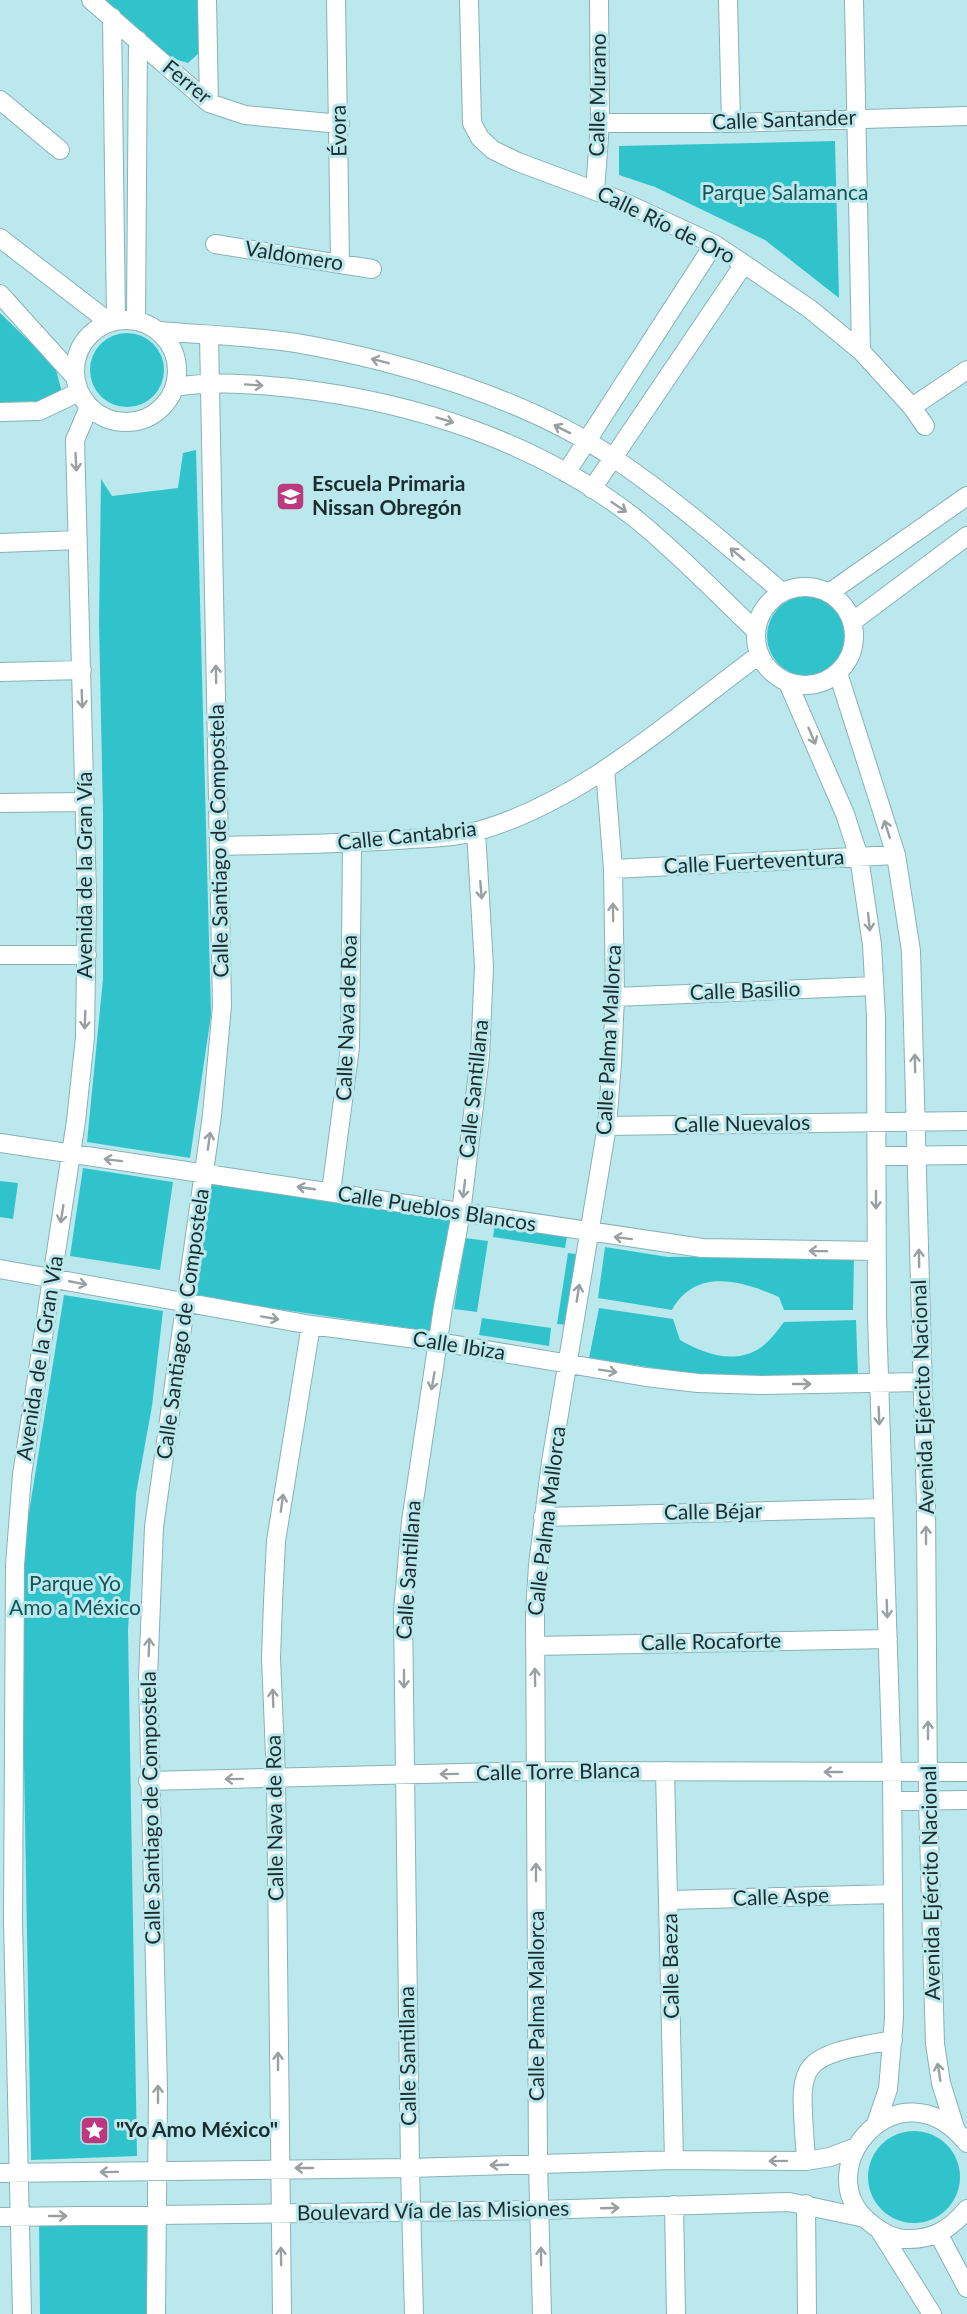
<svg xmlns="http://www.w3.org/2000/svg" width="967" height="2314" font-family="Lato,sans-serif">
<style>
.green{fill:#31c3cc}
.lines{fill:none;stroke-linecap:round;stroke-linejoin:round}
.minor-casing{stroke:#87b2b5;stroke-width:20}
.minor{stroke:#fff;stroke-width:18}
.oneway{stroke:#99a0a1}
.labels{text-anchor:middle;stroke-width:6;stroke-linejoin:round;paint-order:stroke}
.street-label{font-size:21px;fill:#1c2d2f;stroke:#bbe8ec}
.park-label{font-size:21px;fill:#14555a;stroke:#bbe8ec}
.poi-label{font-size:21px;font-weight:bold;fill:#1c2d2f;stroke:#bbe8ec;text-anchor:start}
</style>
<rect width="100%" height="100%" fill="#bbe8ec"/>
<!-- green -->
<path class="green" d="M 101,0 L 200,0 L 200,52 L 188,63 L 171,58 Z
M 835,141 L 839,298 L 765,240 L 655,187 L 619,175 L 619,146 Z
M 0,313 L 55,366 L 63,396 L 52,408 L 34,401 L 0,403 Z
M90 370a37 37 0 1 1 74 0a37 37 0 1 1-74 0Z
M 196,450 L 211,1015 L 190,1158 L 87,1142 L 103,979 L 103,815 L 99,623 L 101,479 L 112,496 L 178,488 L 183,453 Z
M767 636a40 40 0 1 1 80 0a40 40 0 1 1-80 0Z
M 83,1168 L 173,1182 L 160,1270 L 70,1256 Z
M 0,1181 L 18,1183 L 13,1219 L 0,1217 Z
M 206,1183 L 451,1219 L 435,1332 L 189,1296 Z
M 496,1215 L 569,1226 L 565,1248 L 493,1237 Z
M 465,1238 L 488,1241 L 477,1312 L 454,1309 Z
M 605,1247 L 668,1257 L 854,1255 L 853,1310 L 784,1310 L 779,1297 C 742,1281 696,1267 672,1310 L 598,1298 Z
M 568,1253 L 592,1256 L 580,1326 L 557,1324 Z
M 64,1295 L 163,1311 L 152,1406 L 136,1494 L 128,1630 L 137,2156 L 31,2160 L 21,1594 L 27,1525 Z
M 599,1308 L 673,1319 L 680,1340 C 702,1353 732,1364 757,1350 C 768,1344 777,1331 784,1322 L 856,1320 L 858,1376 L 712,1377 L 589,1358 Z
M 482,1318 L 551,1328 L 549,1346 L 479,1335 Z
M868 2177a46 46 0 1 1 92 0a46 46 0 1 1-92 0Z
M 147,2219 L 150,2314 L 40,2314 L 39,2221 Z"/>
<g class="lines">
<defs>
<path id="minor" d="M 91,0 L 209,103 L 245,115 L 340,124
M 207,0 L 209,103
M 336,0 L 340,262
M 469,0 L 472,123 L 480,138 L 493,150 L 518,162 L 617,199 L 714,244 L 744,264 L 810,309 L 861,351 L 912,407 L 925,426
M 728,0 L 731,123
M 854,0 L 861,351
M 112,17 L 116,320
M 0,100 L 60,150
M 600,123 L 731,123 L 967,116
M 595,191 L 600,123 L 599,0
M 0,238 L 109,322
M 215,244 L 372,269
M 0,294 L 75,377
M75 371a51 51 0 1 1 102 0a51 51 0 1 1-102 0Z
M 136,320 L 138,40
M 160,331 C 205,335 251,336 296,343 C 400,361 528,399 615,459 C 674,499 728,546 782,592
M 175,387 C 215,381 253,384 292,388 C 415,402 538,442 636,519 C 678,553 716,593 755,630
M 912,407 L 967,370
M 0,412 L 39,411 L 79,392
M 566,473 L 714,244
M 592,489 L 744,264
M 0,543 L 78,540
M756 636a49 49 0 1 1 98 0a49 49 0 1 1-98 0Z
M 829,593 L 967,496
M 852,622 L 967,536
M 0,672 L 82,670
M 838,673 L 896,855 L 911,951 L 926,1505 L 928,1799 L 935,2044 L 941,2083 L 955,2128
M 788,683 L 845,814 L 859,857 L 872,945 L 876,1017 L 877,1316 L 892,1772 L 894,2018 L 888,2089 L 876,2124
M 0,803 L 85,802
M 219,846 C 278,845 337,844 397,840 C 424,838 452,838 478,831 C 583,801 672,719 759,655
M 613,869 L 896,855
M 0,955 L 87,955
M 615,997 L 874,986
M 607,1126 L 967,1121
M 0,1143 L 702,1248 L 876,1251
M 877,1156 L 967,1155
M 331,1192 L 350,1047 L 352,843
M 0,1269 L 311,1325 L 439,1342 L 646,1377 L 698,1383 L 761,1385 L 922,1382
M 543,1517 L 883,1508
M 535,1646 L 888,1639
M 665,1771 L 674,2160
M 148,1781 L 536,1771 L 967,1772
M 892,1801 L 967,1800
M 670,1900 L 893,1894
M 967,2143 C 899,2059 807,2169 868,2221 C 879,2230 890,2238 905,2239 C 932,2240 950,2230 967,2209
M 806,2161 C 800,2062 790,2058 893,2040
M 0,2173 L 410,2168 L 674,2160 L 806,2161 L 830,2157 L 856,2147
M 806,2204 L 807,2314
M 674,2205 L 676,2314
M 0,2217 L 540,2210 L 789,2202 L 865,2218
M 880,2231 L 932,2314
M 939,2235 L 967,2288
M 22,2314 L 13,1921 L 15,1565 L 22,1475 L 76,1121 L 85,1037 L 87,897 L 75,440 L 89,407
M 156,2314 L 158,2089 L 148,1678 L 154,1527 L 212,1115 L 222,1006 L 209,335
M 282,2314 L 276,1778 L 271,1658 L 273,1602 L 276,1541 L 311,1325
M 414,2314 L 410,2168 L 403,1611 L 411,1521 L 443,1307 L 461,1213 L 480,1056 L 484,967 L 476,831
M 542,2314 L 538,2164 L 535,1613 L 538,1565 L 551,1462 L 607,1126 L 612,1063 L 615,997 L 613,869 L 605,769"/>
</defs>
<!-- minor casing -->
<use href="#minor" class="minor-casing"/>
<!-- minor -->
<use href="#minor" class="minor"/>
</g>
<!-- one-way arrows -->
<defs><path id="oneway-shaft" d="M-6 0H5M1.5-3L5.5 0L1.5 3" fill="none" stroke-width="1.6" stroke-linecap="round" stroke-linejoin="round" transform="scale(1.5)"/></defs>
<g class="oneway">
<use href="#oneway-shaft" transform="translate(380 361) rotate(-166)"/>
<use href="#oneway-shaft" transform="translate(254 385) rotate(4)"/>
<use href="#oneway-shaft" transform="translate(445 420) rotate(17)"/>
<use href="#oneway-shaft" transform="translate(562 429) rotate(-153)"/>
<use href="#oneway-shaft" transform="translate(76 462) rotate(87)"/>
<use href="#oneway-shaft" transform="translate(619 507) rotate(34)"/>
<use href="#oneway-shaft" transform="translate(737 554) rotate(-140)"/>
<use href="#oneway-shaft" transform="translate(216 674) rotate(-91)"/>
<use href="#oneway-shaft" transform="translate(82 699) rotate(88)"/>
<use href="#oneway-shaft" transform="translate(812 736) rotate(67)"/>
<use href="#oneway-shaft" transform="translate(887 829) rotate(-108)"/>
<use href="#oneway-shaft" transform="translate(481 890) rotate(85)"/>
<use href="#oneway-shaft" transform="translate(613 912) rotate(-91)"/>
<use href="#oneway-shaft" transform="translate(869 922) rotate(84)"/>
<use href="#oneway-shaft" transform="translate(85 1020) rotate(92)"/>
<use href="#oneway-shaft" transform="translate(915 1063) rotate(-91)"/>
<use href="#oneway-shaft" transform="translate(209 1141) rotate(-82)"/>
<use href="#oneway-shaft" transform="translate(113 1160) rotate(-173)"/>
<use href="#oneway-shaft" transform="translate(306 1188) rotate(-172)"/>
<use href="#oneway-shaft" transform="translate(464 1189) rotate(97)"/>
<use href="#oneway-shaft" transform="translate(876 1200) rotate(90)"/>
<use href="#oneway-shaft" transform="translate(62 1214) rotate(99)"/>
<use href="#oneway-shaft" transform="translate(623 1238) rotate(-173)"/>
<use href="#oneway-shaft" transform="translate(818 1251) rotate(-179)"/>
<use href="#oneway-shaft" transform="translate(919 1258) rotate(-91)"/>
<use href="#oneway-shaft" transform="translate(78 1283) rotate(11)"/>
<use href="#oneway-shaft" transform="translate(578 1293) rotate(-81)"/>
<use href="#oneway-shaft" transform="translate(270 1318) rotate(10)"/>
<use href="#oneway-shaft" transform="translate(608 1371) rotate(9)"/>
<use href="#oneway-shaft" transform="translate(433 1381) rotate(100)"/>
<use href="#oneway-shaft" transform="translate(802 1384)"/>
<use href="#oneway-shaft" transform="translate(879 1416) rotate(88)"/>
<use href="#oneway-shaft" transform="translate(282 1503) rotate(-82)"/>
<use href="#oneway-shaft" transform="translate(926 1535) rotate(-90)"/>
<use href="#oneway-shaft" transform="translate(887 1609) rotate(88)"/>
<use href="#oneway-shaft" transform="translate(149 1647) rotate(-88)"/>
<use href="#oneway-shaft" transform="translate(535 1677) rotate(-91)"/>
<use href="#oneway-shaft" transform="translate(404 1679) rotate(90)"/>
<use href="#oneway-shaft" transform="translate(273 1698) rotate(-92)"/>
<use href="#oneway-shaft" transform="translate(928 1730) rotate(-90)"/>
<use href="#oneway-shaft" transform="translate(833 1772) rotate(-180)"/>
<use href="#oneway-shaft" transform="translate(449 1774) rotate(179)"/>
<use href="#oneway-shaft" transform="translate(234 1779) rotate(179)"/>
<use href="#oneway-shaft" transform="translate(536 1872) rotate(-90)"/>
<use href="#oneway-shaft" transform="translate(278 2061) rotate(-90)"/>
<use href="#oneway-shaft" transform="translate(939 2072) rotate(-99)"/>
<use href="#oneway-shaft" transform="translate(158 2094) rotate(-90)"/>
<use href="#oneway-shaft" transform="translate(778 2161) rotate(179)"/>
<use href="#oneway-shaft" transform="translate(499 2165) rotate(178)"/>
<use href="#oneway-shaft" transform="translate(304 2168) rotate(180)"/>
<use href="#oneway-shaft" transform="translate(109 2172) rotate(179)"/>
<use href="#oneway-shaft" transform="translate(610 2208) rotate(-2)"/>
<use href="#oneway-shaft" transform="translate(58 2216)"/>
<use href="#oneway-shaft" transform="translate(281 2256) rotate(-91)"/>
<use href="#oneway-shaft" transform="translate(541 2256) rotate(-91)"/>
</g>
<!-- icons -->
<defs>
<symbol id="school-square" viewBox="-11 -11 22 22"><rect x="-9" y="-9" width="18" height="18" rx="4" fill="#bd397f" stroke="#bbe8ec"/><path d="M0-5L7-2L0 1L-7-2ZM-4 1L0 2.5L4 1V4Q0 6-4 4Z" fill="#fff"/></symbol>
<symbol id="sight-square" viewBox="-11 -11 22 22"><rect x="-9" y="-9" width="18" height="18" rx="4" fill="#bd397f" stroke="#bbe8ec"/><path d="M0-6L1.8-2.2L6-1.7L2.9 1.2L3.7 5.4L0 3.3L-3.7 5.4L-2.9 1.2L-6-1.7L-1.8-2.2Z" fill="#fff"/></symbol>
</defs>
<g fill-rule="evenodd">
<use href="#school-square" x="274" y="480" width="33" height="33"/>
<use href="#sight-square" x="78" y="2114" width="33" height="33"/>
</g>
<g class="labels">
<!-- street labels -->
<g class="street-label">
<text transform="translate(187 82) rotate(39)" y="7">Ferrer</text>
<text transform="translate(598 95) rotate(-89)" y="7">Calle Murano</text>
<text transform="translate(784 120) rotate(-2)" y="7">Calle Santander</text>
<text transform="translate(339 131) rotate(-91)" y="7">Évora</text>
<text transform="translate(666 225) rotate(26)" y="7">Calle Río de Oro</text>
<text transform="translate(294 256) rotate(9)" y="7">Valdomero</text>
<text transform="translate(407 836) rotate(-6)" y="7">Calle Cantabria</text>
<text transform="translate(219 841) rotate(-91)" y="7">Calle Santiago de Compostela</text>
<text transform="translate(754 862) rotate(-3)" y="7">Calle Fuerteventura</text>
<text transform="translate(85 875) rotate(-90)" y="7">Avenida de la Gran Vía</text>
<text transform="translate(745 991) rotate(-2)" y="7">Calle Basilio</text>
<text transform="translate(347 1018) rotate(-88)" y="7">Calle Nava de Roa</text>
<text transform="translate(609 1040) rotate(-87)" y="7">Calle Palma Mallorca</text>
<text transform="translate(474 1089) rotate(-84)" y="7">Calle Santillana</text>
<text transform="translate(742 1124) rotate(-1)" y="7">Calle Nuevalos</text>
<text transform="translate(437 1209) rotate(9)" y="7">Calle Pueblos Blancos</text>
<text transform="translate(183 1324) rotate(-82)" y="7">Calle Santiago de Compostela</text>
<text transform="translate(459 1346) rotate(9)" y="7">Calle Ibiza</text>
<text transform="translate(40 1358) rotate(-81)" y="7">Avenida de la Gran Vía</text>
<text transform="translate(923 1397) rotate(-92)" y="7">Avenida Ejército Nacional</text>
<text transform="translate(713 1512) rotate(-1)" y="7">Calle Béjar</text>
<text transform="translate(547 1521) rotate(-83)" y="7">Calle Palma Mallorca</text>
<text transform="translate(409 1570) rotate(-86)" y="7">Calle Santillana</text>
<text transform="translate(711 1642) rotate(-1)" y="7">Calle Rocaforte</text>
<text transform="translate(558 1772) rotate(-1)" y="7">Calle Torre Blanca</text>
<text transform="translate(151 1808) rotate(-91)" y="7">Calle Santiago de Compostela</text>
<text transform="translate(275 1818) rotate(-91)" y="7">Calle Nava de Roa</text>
<text transform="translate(931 1883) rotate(-91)" y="7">Avenida Ejército Nacional</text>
<text transform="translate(781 1897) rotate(-2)" y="7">Calle Aspe</text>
<text transform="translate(671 1966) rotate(-91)" y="7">Calle Baeza</text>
<text transform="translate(537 2006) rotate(-90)" y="7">Calle Palma Mallorca</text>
<text transform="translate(408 2056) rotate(-91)" y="7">Calle Santillana</text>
<text transform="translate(433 2211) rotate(-1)" y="7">Boulevard Vía de las Misiones</text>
</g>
<!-- park labels -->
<g class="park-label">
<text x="785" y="200">Parque Salamanca</text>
<text x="75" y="1591">Parque Yo<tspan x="75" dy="24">Amo a México</tspan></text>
</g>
<!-- poi labels -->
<g class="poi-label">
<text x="312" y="491">Escuela Primaria<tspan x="312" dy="24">Nissan Obregón</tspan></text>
<text x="116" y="2137">"Yo Amo México"</text>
</g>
</g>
</svg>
